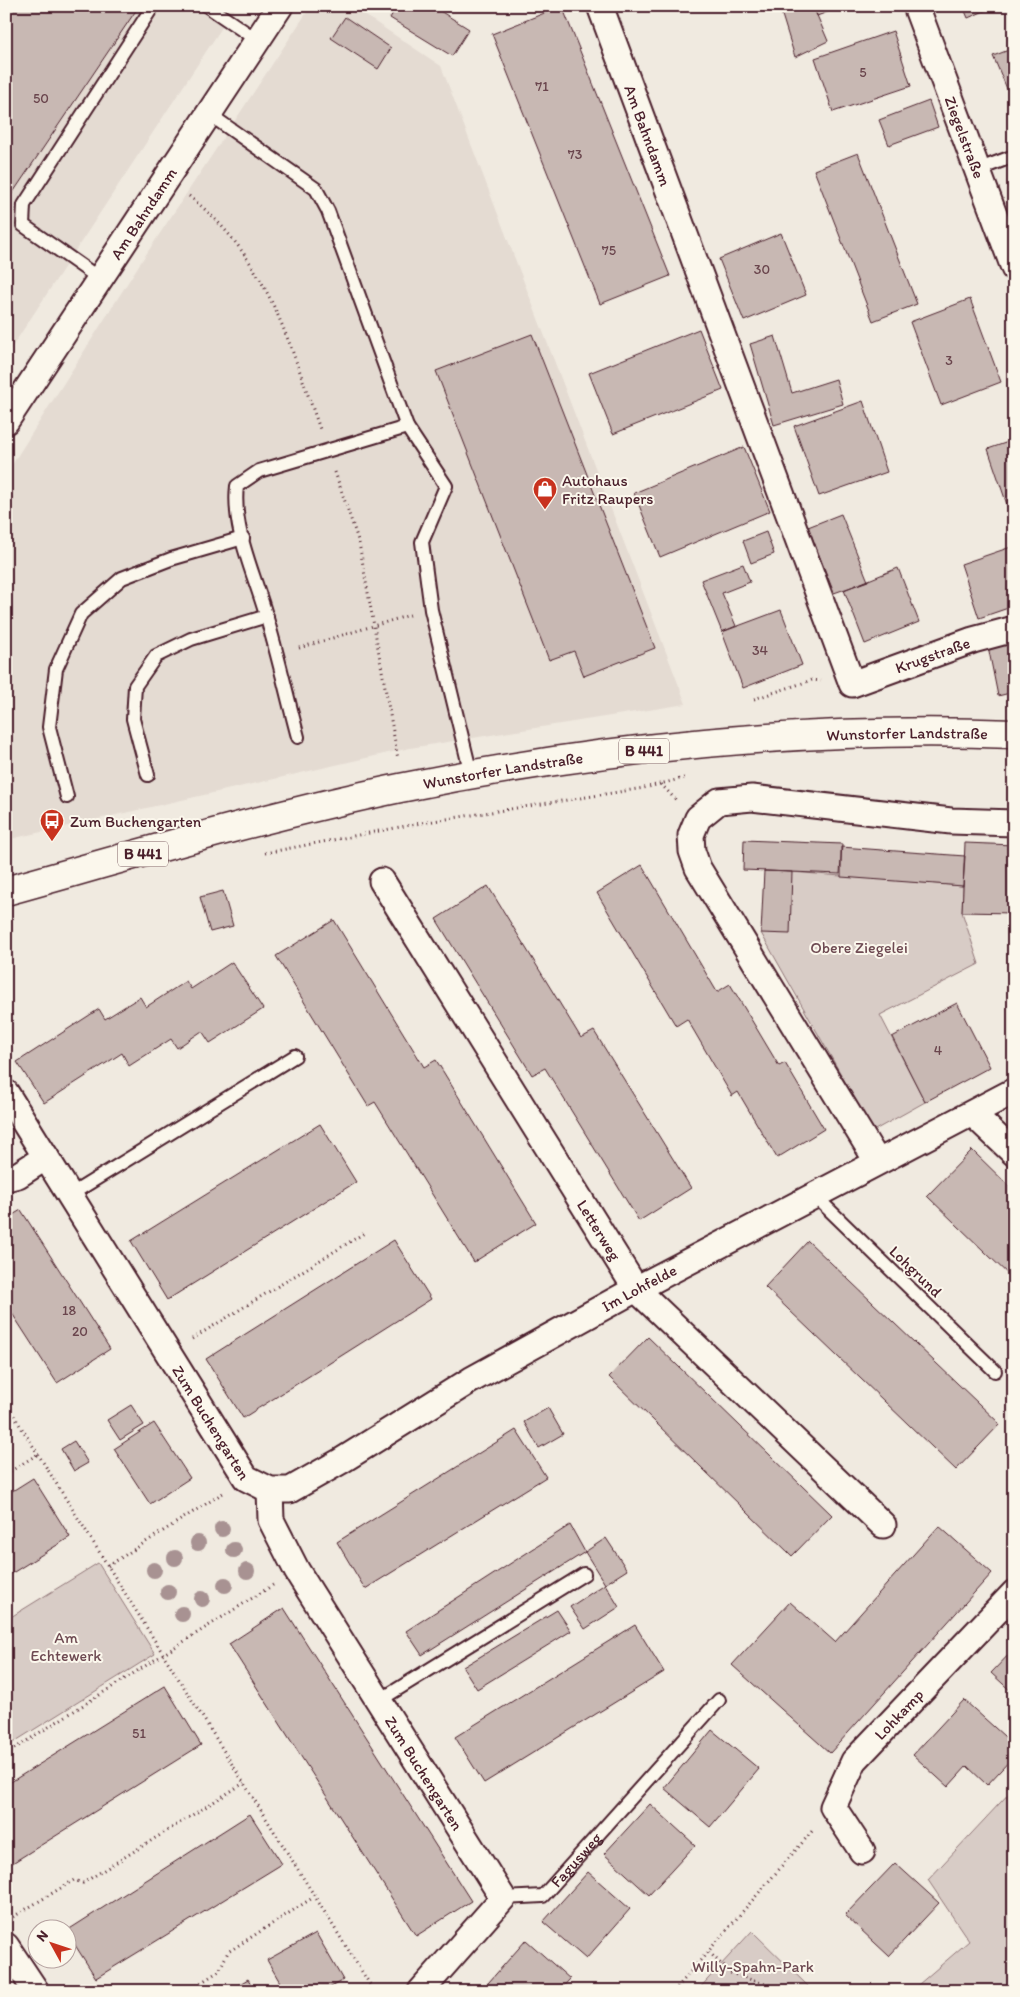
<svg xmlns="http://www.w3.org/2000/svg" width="1020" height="1997" font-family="Itim,sans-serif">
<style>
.built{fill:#e4dbd2}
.green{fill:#d8ccc6;stroke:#917678}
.building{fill:#c8b8b3;stroke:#4a1f2b}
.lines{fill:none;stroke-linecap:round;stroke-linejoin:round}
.service-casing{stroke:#4a1f2b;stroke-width:16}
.minor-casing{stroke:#4a1f2b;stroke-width:29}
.primary-casing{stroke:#4a1f2b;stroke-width:31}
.path{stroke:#4a1f2b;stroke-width:3;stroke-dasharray:1 4;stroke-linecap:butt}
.service{stroke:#fbf7ec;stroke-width:12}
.minor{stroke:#fbf7ec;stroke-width:25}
.primary{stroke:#fbf7ec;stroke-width:28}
.tree{fill:#a89292}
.labels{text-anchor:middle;stroke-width:4;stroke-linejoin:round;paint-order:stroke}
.number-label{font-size:14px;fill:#6a454d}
.shield{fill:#fbf7ec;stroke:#7f6065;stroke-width:1}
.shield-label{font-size:15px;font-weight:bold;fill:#4a1f2b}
.street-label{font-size:16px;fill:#4a1f2b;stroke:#fbf7ec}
.poi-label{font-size:16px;fill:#4a1f2b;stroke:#fbf7ec;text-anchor:start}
.park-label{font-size:16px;fill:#6e4a52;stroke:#fbf7ec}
</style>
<rect width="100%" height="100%" fill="#f0eae0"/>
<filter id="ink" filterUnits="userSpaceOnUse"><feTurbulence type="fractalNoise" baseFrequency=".02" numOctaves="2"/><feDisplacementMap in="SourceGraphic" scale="10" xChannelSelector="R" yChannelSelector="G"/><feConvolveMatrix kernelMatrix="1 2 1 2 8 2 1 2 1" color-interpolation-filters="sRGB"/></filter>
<g filter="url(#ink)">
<!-- built -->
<path class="built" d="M 6,6 L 236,6 L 6,356 Z
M 311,6 L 351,6 L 441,66 L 686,704 L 410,748 L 6,840 L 6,474 L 139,265 Z"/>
<!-- green -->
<path class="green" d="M 792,872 L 963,886 L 962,912 L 979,964 L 880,1015 L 925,1102 L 873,1131 L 761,933 Z
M 98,1563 L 155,1654 L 6,1747 L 6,1620 Z
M 1014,1788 L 1014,1991 L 911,1991 L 969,1941 L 928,1880 Z
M 752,1931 L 813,1991 L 697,1991 Z"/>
<!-- building -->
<path class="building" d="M 6,6 L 139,6 L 12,194 L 6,190 Z
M 397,6 L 432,6 L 469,29 L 452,56 L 390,18 Z
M 562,6 L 670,276 L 600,304 L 492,34 Z
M 786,6 L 813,6 L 828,41 L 795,57 L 782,15 Z
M 813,6 L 843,6 L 817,16 Z
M 963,6 L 996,6 L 968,18 Z
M 345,17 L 391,48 L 378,69 L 331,38 Z
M 893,31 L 911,86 L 833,112 L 815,58 Z
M 1014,48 L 1014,105 L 993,56 Z
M 929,101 L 938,127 L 889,145 L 879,120 Z
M 858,153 L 917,304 L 873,321 L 814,170 Z
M 781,233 L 806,295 L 744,321 L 719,259 Z
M 970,299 L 1001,382 L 941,405 L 910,322 Z
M 699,329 L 723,390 L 613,434 L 589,373 Z
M 532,334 L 655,648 L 584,676 L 574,651 L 549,660 L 436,371 Z
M 775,336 L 792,393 L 836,379 L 843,404 L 774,425 L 750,344 Z
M 863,401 L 887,472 L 819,496 L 794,426 Z
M 1014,440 L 1014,525 L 988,449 Z
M 744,447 L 770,511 L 660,557 L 634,493 Z
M 841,514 L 868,581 L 834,593 L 808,527 Z
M 766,532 L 774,554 L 751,563 L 743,541 Z
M 1014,546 L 1014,606 L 979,618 L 961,564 Z
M 743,564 L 750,582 L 722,593 L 736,626 L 722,632 L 701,580 Z
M 898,568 L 919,622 L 865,644 L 844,590 Z
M 781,610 L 802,665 L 743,688 L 722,632 Z
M 1014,641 L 1014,692 L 998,696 L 988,646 Z
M 744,840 L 842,844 L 840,874 L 743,870 Z
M 965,843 L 1014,845 L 1014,913 L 962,912 Z
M 841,847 L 965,856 L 963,886 L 841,877 Z
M 642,865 L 717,992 L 730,984 L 779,1066 L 785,1063 L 824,1129 L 777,1158 L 738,1092 L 732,1096 L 687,1019 L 676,1026 L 597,893 Z
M 764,871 L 792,872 L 790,934 L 761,933 Z
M 488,886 L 581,1038 L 594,1031 L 691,1188 L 639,1221 L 545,1068 L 532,1075 L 436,919 Z
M 223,891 L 233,926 L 210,932 L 200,897 Z
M 334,920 L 424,1067 L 436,1060 L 536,1223 L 474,1262 L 375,1102 L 368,1106 L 276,956 Z
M 232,962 L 263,1009 L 210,1043 L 202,1031 L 177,1048 L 171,1039 L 129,1066 L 122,1053 L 44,1103 L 17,1062 L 99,1009 L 105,1019 L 140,997 L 146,1007 L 186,981 L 191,989 Z
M 957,1003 L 990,1067 L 925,1102 L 892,1037 Z
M 320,1124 L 356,1182 L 167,1300 L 131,1241 Z
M 972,1150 L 1014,1191 L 1014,1280 L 927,1196 Z
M 21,1210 L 110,1349 L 57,1383 L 6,1304 L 6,1219 Z
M 394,1240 L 431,1299 L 243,1418 L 206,1359 Z
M 808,1241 L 1000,1424 L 956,1470 L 765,1287 Z
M 648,1337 L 832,1515 L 792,1556 L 609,1377 Z
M 131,1405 L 144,1425 L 120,1440 L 107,1420 Z
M 548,1408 L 563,1434 L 539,1448 L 524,1422 Z
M 154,1423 L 190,1478 L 150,1504 L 114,1449 Z
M 516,1430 L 546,1477 L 365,1589 L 337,1542 Z
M 74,1441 L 88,1463 L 74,1471 L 61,1449 Z
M 33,1478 L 70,1537 L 6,1577 L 6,1495 Z
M 570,1525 L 585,1552 L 422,1655 L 406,1631 Z
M 939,1526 L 992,1573 L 830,1753 L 732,1665 L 790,1602 L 835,1642 Z
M 606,1538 L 627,1570 L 605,1584 L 585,1552 Z
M 605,1584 L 619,1607 L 585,1629 L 570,1607 Z
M 284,1608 L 471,1901 L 416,1936 L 229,1644 Z
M 557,1610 L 571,1631 L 477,1689 L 463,1667 Z
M 635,1625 L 664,1672 L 484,1783 L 455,1737 Z
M 1014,1649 L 1014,1694 L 991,1673 Z
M 165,1686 L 201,1745 L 6,1867 L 6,1785 Z
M 964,1700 L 1014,1745 L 1014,1756 L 987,1785 L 967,1766 L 948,1787 L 913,1755 Z
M 712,1730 L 759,1769 L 710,1827 L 664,1788 Z
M 650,1804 L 695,1845 L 649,1895 L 604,1854 Z
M 250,1814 L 282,1864 L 96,1978 L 68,1934 L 68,1930 Z
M 895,1863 L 939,1903 L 889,1956 L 845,1915 Z
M 588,1872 L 630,1909 L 586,1959 L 543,1922 Z
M 316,1933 L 343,1980 L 324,1991 L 285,1991 L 267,1960 Z
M 526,1940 L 570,1979 L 559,1991 L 481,1991 Z
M 248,1979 L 255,1991 L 228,1991 Z"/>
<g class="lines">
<defs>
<g id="service">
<path d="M 207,6 L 257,40"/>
<path d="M 209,114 L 316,189 L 328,211 L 407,427 L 446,486 L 422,542 L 431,610 L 471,774"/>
<path d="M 977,170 L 1014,156"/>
<path d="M 100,279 L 23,225 L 24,205 L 153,6"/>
<path d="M 298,737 C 287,696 278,655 266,615 C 254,573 232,529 237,486 L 259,471 L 407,427"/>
<path d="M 148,775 L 133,719 L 135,686 L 156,656 L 191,639 L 267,616"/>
<path d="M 67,797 L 49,727 L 56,669 L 81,614 L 122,578 L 171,559 L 243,538"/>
<path d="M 70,1195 L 295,1056"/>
<path d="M 814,1195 L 995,1371"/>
<path d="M 380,1700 L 584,1574"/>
<path id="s1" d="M 503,1898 L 543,1896 L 719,1700"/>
</g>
<g id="minor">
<path id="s2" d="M 600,6 L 852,684 L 973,640 L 1014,629"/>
<path id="s3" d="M 916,6 L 1014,268"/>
<path id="s4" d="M 6,421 L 280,6"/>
<path id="s5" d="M 382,881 L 636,1289 L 883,1525"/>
<path id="s6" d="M 6,1093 L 246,1478 L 270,1490 L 290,1490 L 341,1461 L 471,1380 L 636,1289 L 1014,1091"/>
<path d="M 973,1114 L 1014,1153"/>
<path d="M 877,1161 L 698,868 L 692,851 L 691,835 L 698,818 L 719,801 L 752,798 L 951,821 L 1014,823"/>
<path d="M 6,1178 L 18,1175 L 46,1157"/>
<path id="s7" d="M 270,1490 L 271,1520 L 297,1571 L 503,1898 L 421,1991"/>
<path id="s8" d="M 862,1851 L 833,1807 L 854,1761 L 1014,1593"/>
<path d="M 6,1946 L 36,1991"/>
</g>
<g id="primary">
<path id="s9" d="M 6,891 C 135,855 269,815 400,788 C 597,748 812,726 1014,734"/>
</g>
</defs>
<!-- service casing -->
<use href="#service" class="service-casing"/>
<!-- minor casing -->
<use href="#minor" class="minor-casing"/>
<!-- primary casing -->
<use href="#primary" class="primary-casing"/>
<!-- path -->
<path class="path" d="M 189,196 C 267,257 288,340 320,429
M 335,472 L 359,543 L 398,759
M 299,648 L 410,615
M 754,699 L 812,680 L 821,681
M 661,784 L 676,800
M 265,853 L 421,823 L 644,788 L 684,778
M 192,1339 L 366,1232
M 6,1403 L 374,1991
M 6,1474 L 38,1454
M 108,1566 L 223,1493
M 6,1754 L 273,1585
M 13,1917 L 74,1880 L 83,1883 L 244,1783
M 709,1952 L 730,1973 L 787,1991
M 188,1991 L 219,1971 L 228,1952 L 314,1897
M 674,1991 L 814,1829
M 1010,1991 L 1014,1986"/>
<!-- service -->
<use href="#service" class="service"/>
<!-- minor -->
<use href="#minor" class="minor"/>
<!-- primary -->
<use href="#primary" class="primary"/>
</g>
<!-- trees -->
<g class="tree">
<circle cx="222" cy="1529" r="8"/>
<circle cx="198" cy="1543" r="8"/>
<circle cx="234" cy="1550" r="8"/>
<circle cx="175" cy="1558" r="8"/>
<circle cx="154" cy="1570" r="8"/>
<circle cx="247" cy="1571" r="8"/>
<circle cx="225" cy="1585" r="8"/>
<circle cx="168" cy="1592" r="8"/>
<circle cx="202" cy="1599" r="8"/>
<circle cx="182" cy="1614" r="8"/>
</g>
</g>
<!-- icons -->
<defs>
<symbol id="shop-pin" viewBox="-11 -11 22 30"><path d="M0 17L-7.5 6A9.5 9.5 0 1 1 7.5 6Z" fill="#c8321e" stroke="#fbf7ec"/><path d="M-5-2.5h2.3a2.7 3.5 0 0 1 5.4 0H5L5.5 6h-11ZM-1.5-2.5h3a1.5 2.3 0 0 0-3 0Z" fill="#fff"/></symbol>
<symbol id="bus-pin" viewBox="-11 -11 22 30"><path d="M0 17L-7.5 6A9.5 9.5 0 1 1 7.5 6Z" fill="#c8321e" stroke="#fbf7ec"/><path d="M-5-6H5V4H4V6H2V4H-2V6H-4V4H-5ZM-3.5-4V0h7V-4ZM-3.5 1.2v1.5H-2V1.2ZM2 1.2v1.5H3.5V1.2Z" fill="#fff"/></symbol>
</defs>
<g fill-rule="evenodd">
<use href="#shop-pin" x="531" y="475" width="28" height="38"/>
<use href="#bus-pin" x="38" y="807" width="28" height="38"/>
</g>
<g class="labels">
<!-- number labels -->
<g class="number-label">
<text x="863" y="77">5</text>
<text x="542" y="91">71</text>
<text x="41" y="103">50</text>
<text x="575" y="159">73</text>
<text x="609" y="255">75</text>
<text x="762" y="274">30</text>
<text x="949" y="365">3</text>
<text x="760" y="655">34</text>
<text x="938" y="1055">4</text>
<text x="69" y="1315">18</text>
<text x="80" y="1336">20</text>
<text x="139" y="1738">51</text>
</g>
<!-- shield labels -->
<g class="shield">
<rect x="619" y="738.5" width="50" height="25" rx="4"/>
<rect x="118" y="841.5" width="50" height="25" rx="4"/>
</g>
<g class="shield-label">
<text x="644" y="756">B 441</text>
<text x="143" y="859">B 441</text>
</g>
<!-- street labels -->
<g class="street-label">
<text dy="6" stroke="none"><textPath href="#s2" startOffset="138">Am Bahndamm</textPath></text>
<text dy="6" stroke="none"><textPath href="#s3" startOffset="140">Ziegelstraße</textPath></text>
<text dy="6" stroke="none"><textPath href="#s4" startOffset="249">Am Bahndamm</textPath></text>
<text dy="6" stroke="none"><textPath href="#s2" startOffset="809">Krugstraße</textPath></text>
<text dy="6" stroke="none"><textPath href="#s9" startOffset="918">Wunstorfer Landstraße</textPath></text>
<text dy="6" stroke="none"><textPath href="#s9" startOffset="512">Wunstorfer Landstraße</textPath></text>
<text dy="6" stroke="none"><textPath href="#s5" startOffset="411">Letterweg</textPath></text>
<text transform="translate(916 1271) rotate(44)" y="6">Lohgrund</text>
<text dy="6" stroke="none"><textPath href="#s6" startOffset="904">Im Lohfelde</textPath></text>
<text dy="6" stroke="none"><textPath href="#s6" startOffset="388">Zum Buchengarten</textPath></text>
<text dy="6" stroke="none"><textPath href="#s8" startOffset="168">Lohkamp</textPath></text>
<text dy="6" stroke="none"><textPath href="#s7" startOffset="326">Zum Buchengarten</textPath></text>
<text dy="6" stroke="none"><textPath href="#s1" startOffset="89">Fagusweg</textPath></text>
</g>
<!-- poi labels -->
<g class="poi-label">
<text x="562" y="486">Autohaus<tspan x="562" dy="18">Fritz Raupers</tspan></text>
<text x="70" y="827">Zum Buchengarten</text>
</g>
<!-- park labels -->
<g class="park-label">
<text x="859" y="953">Obere Ziegelei</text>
<text x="66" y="1643">Am<tspan x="66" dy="18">Echtewerk</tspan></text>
<text x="753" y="1972">Willy-Spahn-Park</text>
</g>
</g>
<!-- margin -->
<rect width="1020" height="1997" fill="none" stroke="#fbf7ec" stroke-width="25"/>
<rect x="12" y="12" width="995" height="1972" fill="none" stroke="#4a1f2b" stroke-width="2" filter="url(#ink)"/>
<!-- north arrow -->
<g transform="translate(52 1944) rotate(310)"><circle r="24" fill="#fbf7ec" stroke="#b4a19f"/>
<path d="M0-4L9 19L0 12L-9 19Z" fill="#c8321e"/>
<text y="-8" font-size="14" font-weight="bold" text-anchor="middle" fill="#4a1f2b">N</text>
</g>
</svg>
